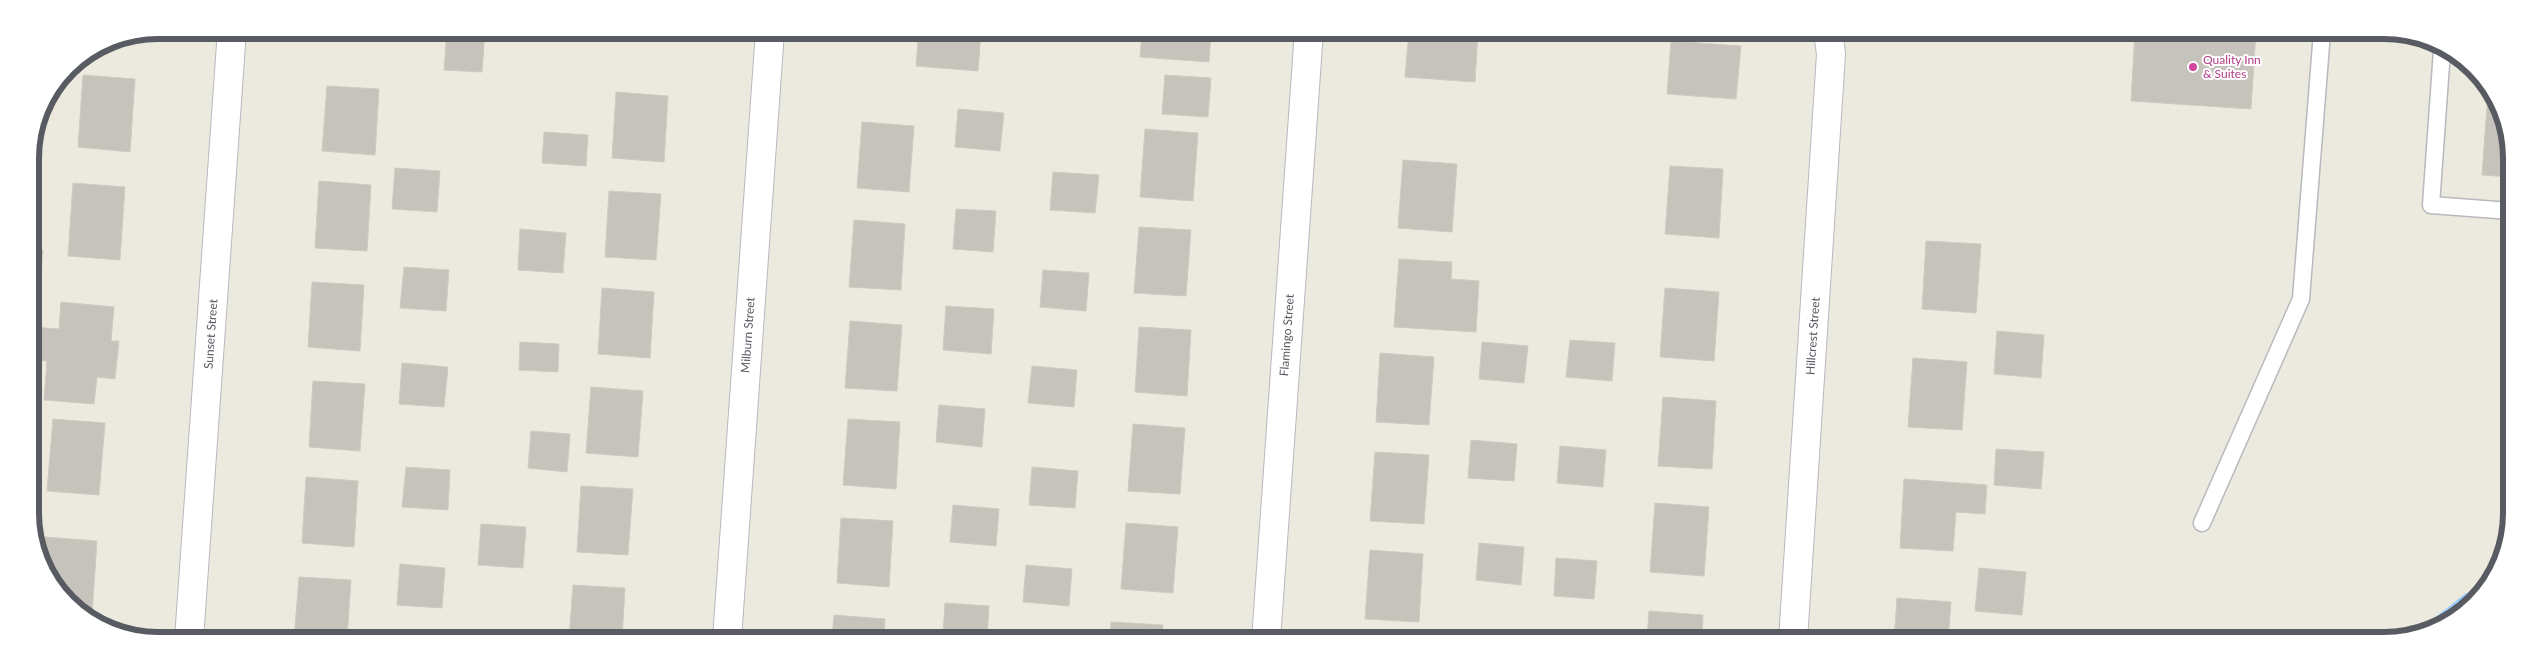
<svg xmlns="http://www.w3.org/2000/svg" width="2542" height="671" font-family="Lato,sans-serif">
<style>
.water{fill:#9cceff}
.building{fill:#c6c3bc;stroke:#d0cbbe}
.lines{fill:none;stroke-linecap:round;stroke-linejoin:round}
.lane-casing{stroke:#b7b9bf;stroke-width:19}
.street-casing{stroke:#b7b9bf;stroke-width:30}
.lane{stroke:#fff;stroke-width:16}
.street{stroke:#fff;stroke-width:28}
.hotel-dot{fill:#d1479c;stroke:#fff;stroke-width:2}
.labels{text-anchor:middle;stroke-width:4;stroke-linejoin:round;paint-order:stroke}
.hotel-label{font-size:12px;fill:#b23c85;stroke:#fff;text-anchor:start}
.street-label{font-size:12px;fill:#585b61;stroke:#fff}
.rim{fill:none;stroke:#585b61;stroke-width:6}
</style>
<rect width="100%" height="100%" fill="#eceadf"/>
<!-- water -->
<path class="water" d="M 2484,591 L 2468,610 L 2429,632 L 2428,623 L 2466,593 Z"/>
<!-- building -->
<path class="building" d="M 447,30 L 485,30 L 482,72 L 444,70 Z
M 869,31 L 981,31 L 978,71 L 916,66 L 918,42 L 868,38 Z
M 1142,31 L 1211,31 L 1209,62 L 1140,57 Z
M 1409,31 L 1478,31 L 1475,82 L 1405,77 Z
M 2135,32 L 2256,32 L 2251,109 L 2131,101 Z
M 1671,41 L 1741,46 L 1736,99 L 1667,94 Z
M 83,75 L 135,79 L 130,152 L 78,147 Z
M 1165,75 L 1211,78 L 1208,117 L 1162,114 Z
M 327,86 L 379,89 L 375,155 L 322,151 Z
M 616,92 L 668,96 L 664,162 L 612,158 Z
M 2488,93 L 2510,133 L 2510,177 L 2482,175 Z
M 958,109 L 1004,113 L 1000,151 L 955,147 Z
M 862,122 L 914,126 L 909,192 L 857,188 Z
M 1145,129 L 1198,133 L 1193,201 L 1140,197 Z
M 34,132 L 42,133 L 39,170 L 30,169 L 30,149 Z
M 544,132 L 588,135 L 586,166 L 542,163 Z
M 1403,160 L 1457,164 L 1452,232 L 1398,228 Z
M 1670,166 L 1723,169 L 1719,238 L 1665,234 Z
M 395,168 L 440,171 L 437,212 L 392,209 Z
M 1053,172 L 1099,175 L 1095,213 L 1050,210 Z
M 319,181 L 371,185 L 367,251 L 315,248 Z
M 73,183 L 125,187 L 120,260 L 68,256 Z
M 609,191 L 661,194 L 656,260 L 605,257 Z
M 956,209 L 996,211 L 993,252 L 953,249 Z
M 854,220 L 905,224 L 901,290 L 849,287 Z
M 1139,227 L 1191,230 L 1186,296 L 1134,293 Z
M 520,229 L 566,233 L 563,273 L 518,270 Z
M 1926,241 L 1981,244 L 1976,313 L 1922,309 Z
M 31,249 L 43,250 L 40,287 L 31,286 Z
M 1399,259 L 1452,262 L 1451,279 L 1479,281 L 1476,332 L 1394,327 Z
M 404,267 L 449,270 L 446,311 L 400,308 Z
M 1043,270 L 1089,273 L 1086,311 L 1040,307 Z
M 312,282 L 364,285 L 360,351 L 308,347 Z
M 602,288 L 654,292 L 650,358 L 598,354 Z
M 1665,288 L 1719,292 L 1714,361 L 1660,357 Z
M 61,302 L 114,307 L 111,341 L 119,341 L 115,379 L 97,377 L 94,404 L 44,400 L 47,361 L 31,360 L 31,327 L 59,329 Z
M 946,306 L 994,309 L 991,354 L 943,350 Z
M 850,321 L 902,325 L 897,391 L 845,388 Z
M 1139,327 L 1191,330 L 1187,396 L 1135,392 Z
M 1997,331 L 2044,335 L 2041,378 L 1994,374 Z
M 1570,340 L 1615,343 L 1612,381 L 1566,377 Z
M 520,342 L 559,344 L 558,372 L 519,370 Z
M 1482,342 L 1528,346 L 1524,383 L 1479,379 Z
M 1380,353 L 1434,357 L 1429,425 L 1376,422 Z
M 1913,358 L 1967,362 L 1962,430 L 1908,427 Z
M 402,363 L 448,367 L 444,407 L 399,404 Z
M 1032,366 L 1077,370 L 1074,407 L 1028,403 Z
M 313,381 L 365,384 L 360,451 L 309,447 Z
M 591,387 L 643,391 L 638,457 L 586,453 Z
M 1663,397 L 1716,401 L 1712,469 L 1658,466 Z
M 939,405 L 985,409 L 982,447 L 936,442 Z
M 53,419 L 105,423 L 99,495 L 47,491 Z
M 848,419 L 900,422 L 896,489 L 843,485 Z
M 1133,424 L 1185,428 L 1180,494 L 1128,491 Z
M 531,431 L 570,434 L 567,472 L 528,468 Z
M 1471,440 L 1517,444 L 1514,481 L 1468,478 Z
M 1560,446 L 1606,450 L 1603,487 L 1557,483 Z
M 1996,449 L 2044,452 L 2041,489 L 1994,485 Z
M 1375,452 L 1429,455 L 1424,524 L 1370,521 Z
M 406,467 L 450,470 L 448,510 L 402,507 Z
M 1032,467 L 1078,471 L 1075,508 L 1029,505 Z
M 306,477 L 358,481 L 354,547 L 302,543 Z
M 1904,479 L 1987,485 L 1985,514 L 1956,512 L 1953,551 L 1900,548 Z
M 581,486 L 633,489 L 628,555 L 577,552 Z
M 1655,503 L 1709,507 L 1704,576 L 1650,572 Z
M 953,505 L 999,509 L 996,546 L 950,542 Z
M 841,518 L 893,521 L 889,587 L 837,583 Z
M 1126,523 L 1178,527 L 1173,593 L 1121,589 Z
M 481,524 L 526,527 L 523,568 L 478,565 Z
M 45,537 L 97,541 L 92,614 L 86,614 L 68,604 L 44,559 Z
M 1479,543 L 1524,547 L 1521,585 L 1476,580 Z
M 1370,550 L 1423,554 L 1419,622 L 1365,619 Z
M 1556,558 L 1597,561 L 1594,599 L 1554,596 Z
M 400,564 L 445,568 L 442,608 L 397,605 Z
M 1026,565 L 1072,569 L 1069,606 L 1023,602 Z
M 1979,568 L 2026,572 L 2022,615 L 1975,611 Z
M 299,577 L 351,580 L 347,639 L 294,639 Z
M 573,585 L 625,588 L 622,639 L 569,639 Z
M 1897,598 L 1951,602 L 1948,640 L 1894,640 Z
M 945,603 L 989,606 L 987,638 L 943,635 Z
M 1649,611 L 1703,615 L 1702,640 L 1647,640 Z
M 834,615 L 885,619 L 884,639 L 832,639 Z
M 1111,622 L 1163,625 L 1162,640 L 1110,639 Z"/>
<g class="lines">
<defs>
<path id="lane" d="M 2442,50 L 2431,205 L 2510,211
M 2202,523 L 2301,299 L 2322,32"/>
<path id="street" d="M 189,639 L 232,30
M 727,639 L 770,31
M 1266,640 L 1309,31
M 1793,640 L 1831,54 L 1828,32"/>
</defs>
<!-- lane casing -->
<use href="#lane" class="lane-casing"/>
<!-- street casing -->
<use href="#street" class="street-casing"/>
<!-- lane -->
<use href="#lane" class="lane"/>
<!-- street -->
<use href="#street" class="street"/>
</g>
<!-- markers -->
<circle class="hotel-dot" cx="2193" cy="67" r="5"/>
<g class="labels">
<!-- hotel labels -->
<g class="hotel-label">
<text x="2203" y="64">Quality Inn<tspan x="2203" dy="14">&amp; Suites</tspan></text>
</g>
<!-- street labels -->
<g class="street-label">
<text transform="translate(211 334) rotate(-86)" y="4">Sunset Street</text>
<text transform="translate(748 335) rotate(-86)" y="4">Milburn Street</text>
<text transform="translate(1287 335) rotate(-86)" y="4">Flamingo Street</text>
<text transform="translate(1813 336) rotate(-86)" y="4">Hillcrest Street</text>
</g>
</g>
<!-- crop -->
<path d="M0 0H2542V671H0ZM158 39H2384A119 119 0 0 1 2503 158V513A119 119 0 0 1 2384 632H158A119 119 0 0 1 39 513V158A119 119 0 0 1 158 39Z" fill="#fff" fill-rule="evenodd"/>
<path class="rim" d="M158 39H2384A119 119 0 0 1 2503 158V513A119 119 0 0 1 2384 632H158A119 119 0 0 1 39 513V158A119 119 0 0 1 158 39Z"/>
</svg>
